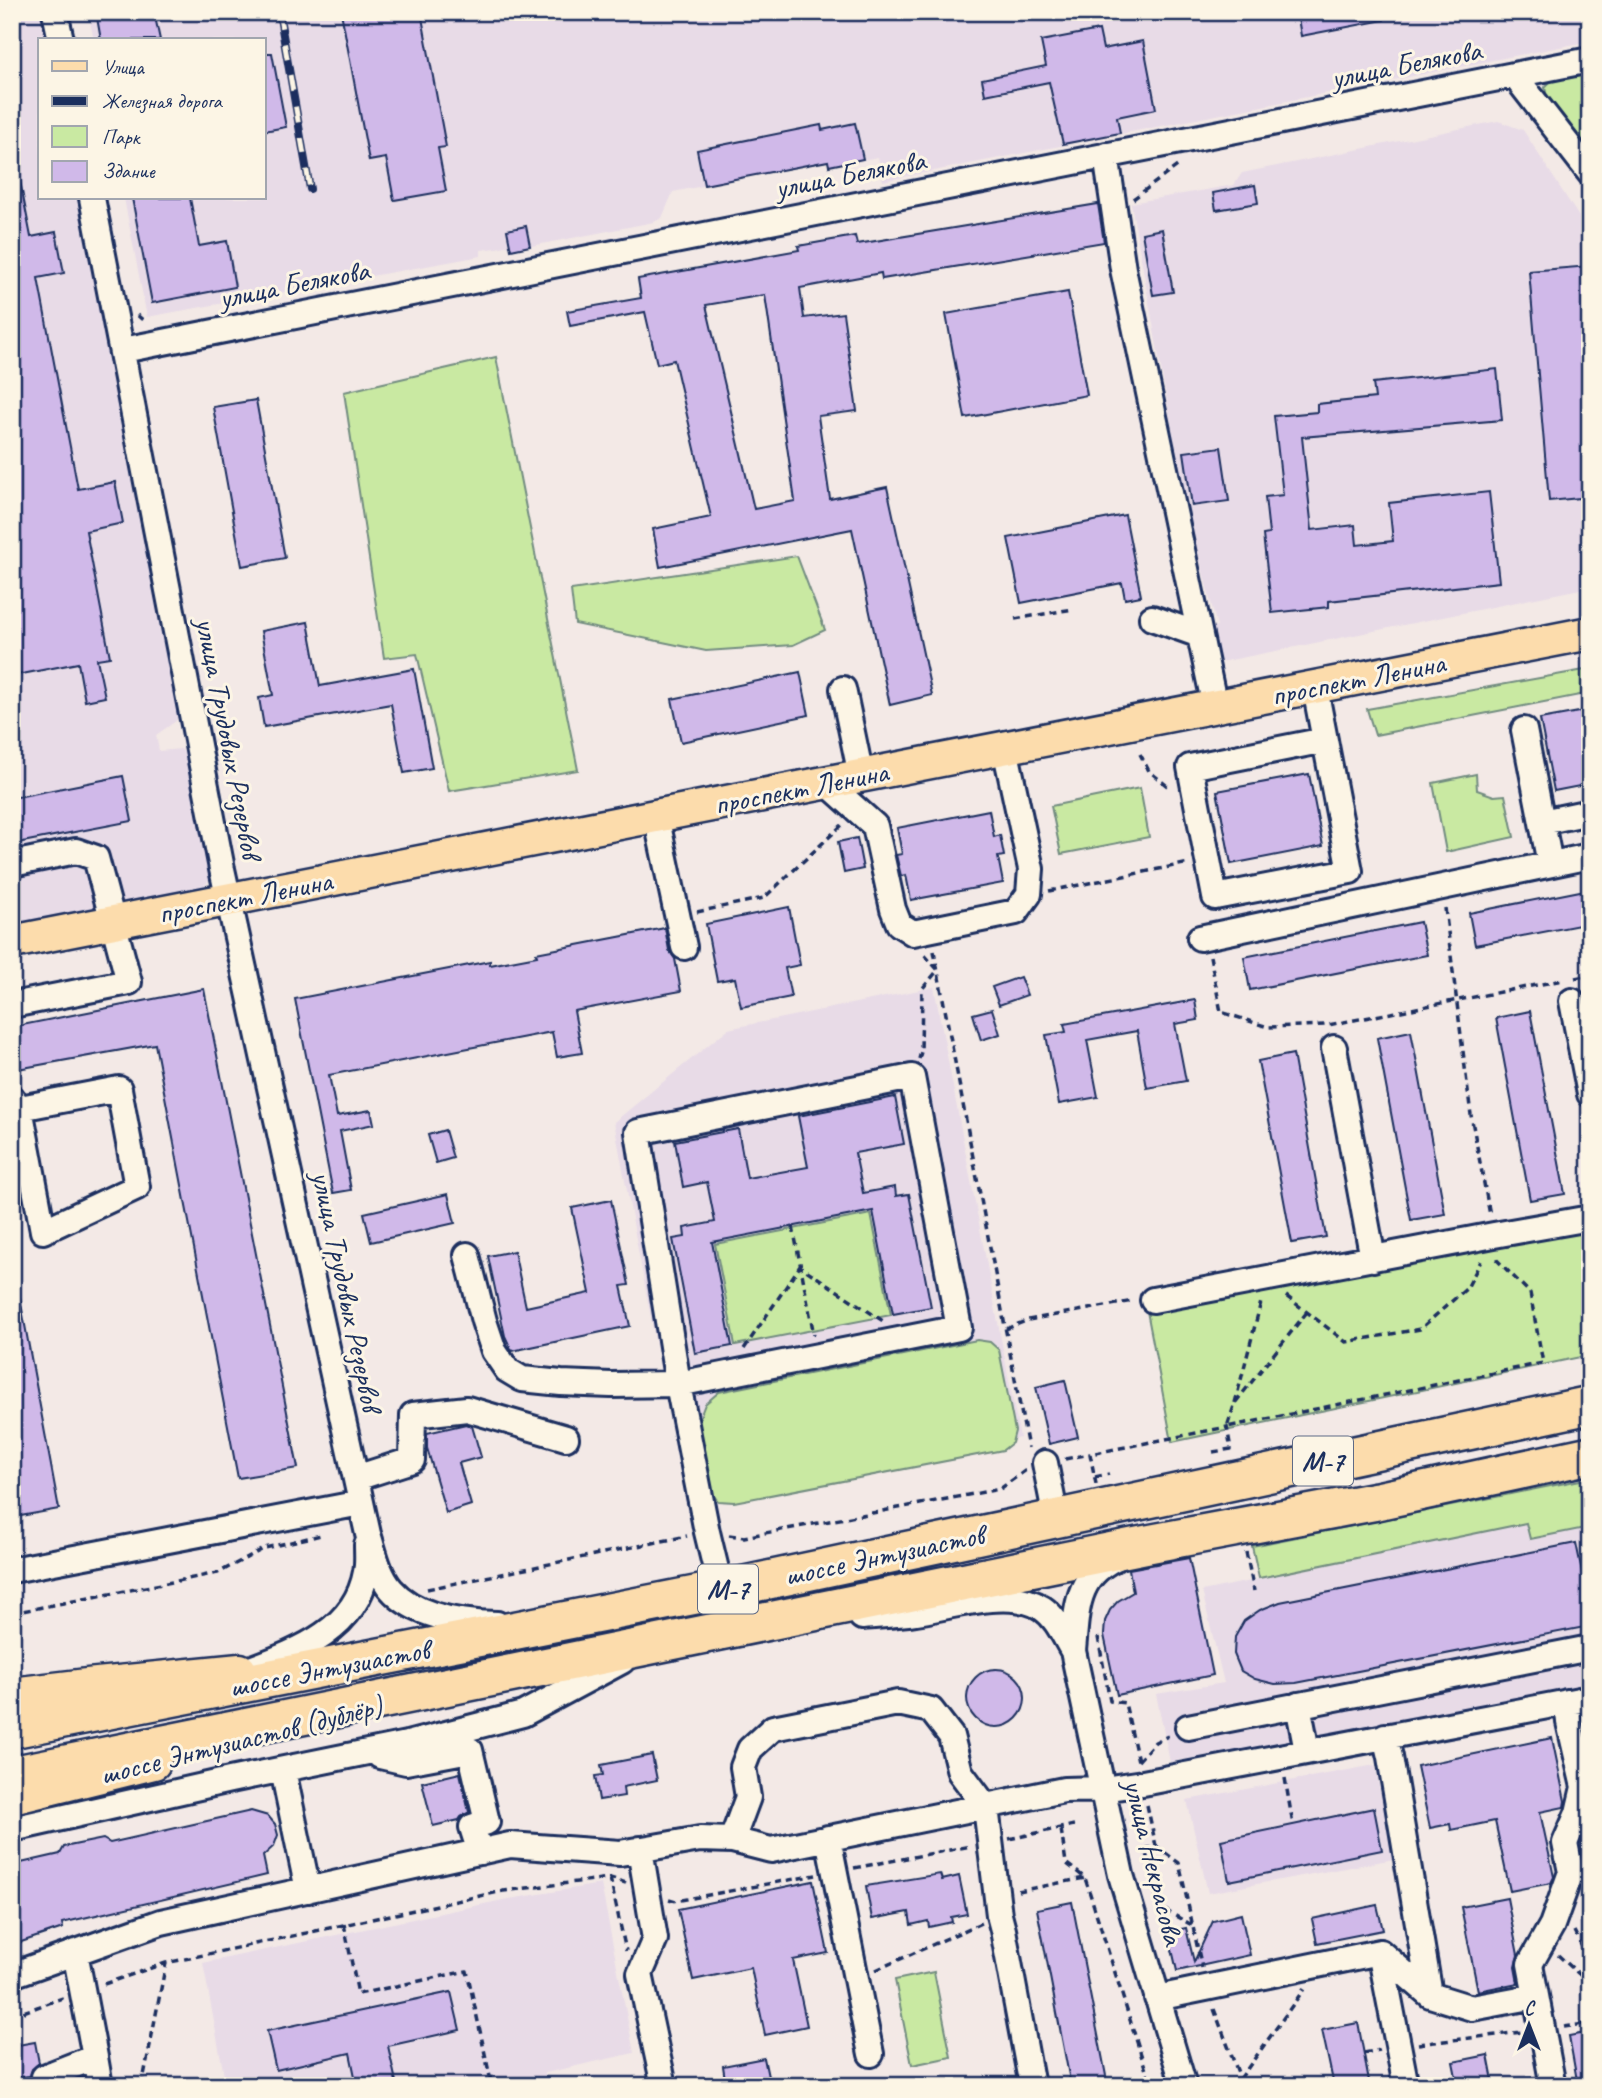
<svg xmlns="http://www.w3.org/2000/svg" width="1602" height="2098" font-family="Caveat,sans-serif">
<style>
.built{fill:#e8dbe7}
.green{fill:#c9e9a2;stroke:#728c80;stroke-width:2}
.building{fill:#d0b9e9;stroke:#1b2f5e;stroke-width:2;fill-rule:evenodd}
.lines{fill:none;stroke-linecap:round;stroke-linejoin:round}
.minor-casing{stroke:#1b2f5e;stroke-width:30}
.major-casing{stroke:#1b2f5e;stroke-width:37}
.highway-casing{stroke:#1b2f5e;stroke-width:42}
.path{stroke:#1b2f5e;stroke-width:3.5;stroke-dasharray:7 5;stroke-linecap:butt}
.minor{stroke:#fcf5e5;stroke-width:24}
.major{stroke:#fcdcac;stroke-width:32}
.highway{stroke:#fcdcac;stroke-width:37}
.rail-casing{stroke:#1b2f5e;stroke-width:8}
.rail{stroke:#fcf5e5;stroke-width:5;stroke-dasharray:16;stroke-linecap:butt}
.labels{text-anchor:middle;stroke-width:6;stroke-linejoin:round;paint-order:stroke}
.shield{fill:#fcf5e5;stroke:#5e6a86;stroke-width:2}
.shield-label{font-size:28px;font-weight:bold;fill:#1b2f5e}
.street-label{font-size:30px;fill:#1b2f5e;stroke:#fcf5e5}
</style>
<rect width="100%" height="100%" fill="#f3e9e6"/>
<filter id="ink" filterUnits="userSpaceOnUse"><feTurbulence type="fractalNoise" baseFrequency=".0143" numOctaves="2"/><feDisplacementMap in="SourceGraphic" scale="14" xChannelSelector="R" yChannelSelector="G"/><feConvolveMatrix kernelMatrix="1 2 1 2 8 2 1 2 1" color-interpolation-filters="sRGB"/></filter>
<g filter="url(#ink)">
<!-- built -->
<path class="built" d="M 12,12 L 45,12 L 51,40 L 40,40 L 40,198 L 82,198 L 182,707 L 176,721 L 156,735 L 159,751 L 181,749 L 193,761 L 211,857 L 210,879 L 197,895 L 12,932 Z
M 88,12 L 1590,12 L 1590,41 L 883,181 L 878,157 L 829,166 L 827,161 L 673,192 L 662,218 L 654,222 L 511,250 L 510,245 L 496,248 L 481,250 L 481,256 L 147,317 L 124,198 L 264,198 L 264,40 L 94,40 Z
M 1498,121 L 1523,130 L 1590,234 L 1590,587 L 1216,663 L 1207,629 L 1217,626 L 1186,507 L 1131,203 L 1234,185 L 1242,173 Z
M 934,987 L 1020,1438 L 686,1504 L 614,1122 L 728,1029 Z
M 1526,1523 L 1530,1539 L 1590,1527 L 1590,1690 L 1170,1762 L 1156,1694 L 1224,1683 L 1202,1591 Z
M 1375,1765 L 1394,1859 L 1208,1893 L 1187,1800 Z
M 601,1884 L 634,2053 L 545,2073 L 547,2086 L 226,2086 L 203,1963 L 503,1900 Z"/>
<!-- green -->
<path class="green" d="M 1590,71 L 1590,154 L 1547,99 L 1545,87 L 1554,78 Z
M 496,357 L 578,770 L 449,791 L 417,654 L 384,658 L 344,392 Z
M 797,556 L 825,630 L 793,645 L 706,651 L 575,624 L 571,590 Z
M 1590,669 L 1590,693 L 1375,735 L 1367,709 Z
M 1476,774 L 1477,790 L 1494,796 L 1505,795 L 1514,837 L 1446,852 L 1433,783 Z
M 1140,788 L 1149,837 L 1061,854 L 1051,806 Z
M 871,1214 L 891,1315 L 735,1345 L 715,1244 Z
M 1590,1227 L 1590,1355 L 1172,1442 L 1147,1311 Z
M 977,1340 L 990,1342 L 999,1350 L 1015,1431 L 1012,1443 L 1003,1450 L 734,1502 L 718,1501 L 711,1493 L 697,1425 L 705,1404 L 719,1392 Z
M 1590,1478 L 1590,1527 L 1530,1539 L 1526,1523 L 1259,1578 L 1252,1546 Z
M 934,1972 L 951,2057 L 912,2065 L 895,1980 Z"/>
<!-- building -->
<path class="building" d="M 96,12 L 154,12 L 160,40 L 101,40 Z
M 341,12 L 421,12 L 446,147 L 438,148 L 446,191 L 394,200 L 386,158 L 369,161 Z
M 1297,12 L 1384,12 L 1384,20 L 1301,36 Z
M 1099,30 L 1103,49 L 1143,41 L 1156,109 L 1117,117 L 1120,133 L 1063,144 L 1049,82 L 985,95 L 982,79 L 1046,66 L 1041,41 Z
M 264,53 L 272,53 L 286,127 L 264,131 Z
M 855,123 L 863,159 L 829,166 L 828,161 L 704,185 L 697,150 L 821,125 L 822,130 Z
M 20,181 L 31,237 L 56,232 L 64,273 L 38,278 L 78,489 L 115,482 L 123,523 L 86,531 L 110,657 L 97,659 L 105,697 L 85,701 L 78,663 L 12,676 L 12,182 Z
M 1255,185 L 1258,203 L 1216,210 L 1213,193 Z
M 132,198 L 190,198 L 199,246 L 227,241 L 235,287 L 152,303 Z
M 1098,204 L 1104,242 L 882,279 L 881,273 L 800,288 L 804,318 L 843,313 L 857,411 L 818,416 L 830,499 L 887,487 L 932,695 L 890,705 L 852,529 L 660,567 L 653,529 L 711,517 L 674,360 L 657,364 L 645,312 L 570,326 L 567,311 L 641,298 L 638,279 L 799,250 L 798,246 L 855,236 L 857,244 ZM 765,295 L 795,501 L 754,509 L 706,305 Z
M 526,226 L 530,246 L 511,250 L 507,230 Z
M 1162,229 L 1173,292 L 1153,295 L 1142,233 Z
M 1590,266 L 1590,497 L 1549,501 L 1529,271 Z
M 1068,292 L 1087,395 L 965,418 L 946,314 Z
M 1497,369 L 1502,420 L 1302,437 L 1312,530 L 1355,525 L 1357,545 L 1393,541 L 1389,503 L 1489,492 L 1499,582 L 1329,601 L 1329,607 L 1272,613 L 1263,535 L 1269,534 L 1265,497 L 1283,495 L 1274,416 L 1317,412 L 1317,404 L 1375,398 L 1373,383 Z
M 256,400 L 285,558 L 242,566 L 213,407 Z
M 1221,447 L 1229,501 L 1192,506 L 1184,452 Z
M 1125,515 L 1141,596 L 1125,599 L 1122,583 L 1021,603 L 1008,538 Z
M 308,622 L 320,686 L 414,669 L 432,768 L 404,773 L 391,704 L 264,727 L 259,698 L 273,695 L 261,631 Z
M 800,672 L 809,715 L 681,742 L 672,699 Z
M 1590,710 L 1590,784 L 1554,791 L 1540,719 Z
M 1309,774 L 1323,846 L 1231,864 L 1217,791 Z
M 123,776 L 132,821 L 12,844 L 12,798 Z
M 989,810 L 994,837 L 1000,835 L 1004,856 L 998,857 L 1003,883 L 911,900 L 906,875 L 901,876 L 896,855 L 902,854 L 897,828 Z
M 857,838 L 863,869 L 844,873 L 838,842 Z
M 1590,889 L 1590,923 L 1475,945 L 1469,913 Z
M 789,907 L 800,965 L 785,968 L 791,997 L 741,1007 L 735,978 L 717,981 L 706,924 Z
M 1420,922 L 1427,955 L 1250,990 L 1244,957 Z
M 665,928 L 669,950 L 675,959 L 681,991 L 574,1011 L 582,1053 L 557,1057 L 552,1032 L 329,1075 L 337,1116 L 371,1110 L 374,1124 L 340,1131 L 351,1190 L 333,1193 L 295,999 L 490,961 L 490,965 L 537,956 L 536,953 Z
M 1020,977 L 1027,995 L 999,1005 L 992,987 Z
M 204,989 L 298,1468 L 238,1478 L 155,1044 L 12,1070 L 12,1027 Z
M 1195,1000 L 1198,1020 L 1175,1024 L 1186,1081 L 1147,1088 L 1137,1031 L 1087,1040 L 1098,1097 L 1059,1104 L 1046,1035 L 1066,1032 L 1064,1024 Z
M 992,1009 L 1000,1034 L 981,1040 L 973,1014 Z
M 1530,1011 L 1565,1194 L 1530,1200 L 1496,1018 Z
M 1411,1031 L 1445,1214 L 1411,1220 L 1377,1038 Z
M 1293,1054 L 1326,1237 L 1292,1243 L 1258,1061 Z
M 895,1097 L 904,1144 L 855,1153 L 863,1193 L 895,1187 L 896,1196 L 909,1194 L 931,1307 L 893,1314 L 873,1211 L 712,1242 L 732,1346 L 695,1353 L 673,1239 L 685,1237 L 684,1228 L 715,1222 L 707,1182 L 683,1187 L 675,1141 L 738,1129 L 747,1178 L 808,1167 L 798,1116 Z
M 445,1130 L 453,1158 L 436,1163 L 428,1135 Z
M 448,1194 L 455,1223 L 371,1242 L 364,1213 Z
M 611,1200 L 629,1285 L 621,1286 L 630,1326 L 512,1351 L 505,1336 L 488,1256 L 514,1251 L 526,1307 L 590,1293 L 572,1208 Z
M 20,1298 L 59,1509 L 15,1517 L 12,1503 L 12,1299 Z
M 1065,1380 L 1078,1437 L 1049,1444 L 1036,1387 Z
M 466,1424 L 472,1426 L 481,1457 L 459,1463 L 471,1505 L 446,1513 L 427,1448 L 427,1433 Z
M 1576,1543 L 1590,1610 L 1590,1626 L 1296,1683 L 1275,1684 L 1255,1679 L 1241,1671 L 1234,1654 L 1235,1637 L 1244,1621 L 1260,1610 L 1280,1602 Z
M 1189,1558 L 1213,1675 L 1117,1695 L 1104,1635 L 1105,1621 L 1110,1610 L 1118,1601 L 1133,1592 L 1129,1569 Z
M967 1698a29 29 0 1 1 58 0a29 29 0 1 1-58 0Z
M 1552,1738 L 1565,1801 L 1564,1807 L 1540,1812 L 1554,1877 L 1551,1883 L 1510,1891 L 1495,1821 L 1451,1830 L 1450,1824 L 1430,1828 L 1417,1766 Z
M 652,1755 L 657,1780 L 623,1787 L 624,1796 L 599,1800 L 595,1776 L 603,1775 L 601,1765 Z
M 460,1773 L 469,1812 L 461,1817 L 459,1820 L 433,1826 L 422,1782 Z
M 1374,1808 L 1382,1850 L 1229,1881 L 1221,1840 Z
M 251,1811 L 268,1816 L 275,1824 L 278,1835 L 274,1846 L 263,1856 L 267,1875 L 62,1923 L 63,1928 L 12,1945 L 12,1865 L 60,1854 L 64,1847 L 103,1839 L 110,1843 Z
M 940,1874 L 942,1880 L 959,1876 L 967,1914 L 951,1917 L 952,1922 L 929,1927 L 928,1921 L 911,1925 L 909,1912 L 872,1919 L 866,1886 Z
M 813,1881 L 828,1953 L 793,1960 L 807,2026 L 765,2035 L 751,1968 L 693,1980 L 678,1909 Z
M 1507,1898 L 1518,1955 L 1515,1967 L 1518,1983 L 1478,1991 L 1461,1907 Z
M 1072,1902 L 1108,2086 L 1071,2086 L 1037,1909 Z
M 1377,1905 L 1383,1930 L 1317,1943 L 1312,1919 Z
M 1241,1914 L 1250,1955 L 1177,1971 L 1168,1932 L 1186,1928 L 1194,1962 L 1213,1921 Z
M 451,1992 L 460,2030 L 388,2046 L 397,2086 L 357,2086 L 350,2053 L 276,2070 L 267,2031 Z
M 1358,2023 L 1370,2086 L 1334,2086 L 1322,2030 Z
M 1590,2032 L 1590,2086 L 1578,2086 L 1569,2036 Z
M 35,2042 L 39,2063 L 32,2069 L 30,2076 L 12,2079 L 12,2046 Z
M 1488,2055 L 1494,2086 L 1458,2086 L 1453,2062 Z
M 764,2058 L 770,2086 L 726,2086 L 723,2066 Z"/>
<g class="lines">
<defs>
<path id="minor" d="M 55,12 L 61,40
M 1514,75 L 1590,173
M 1106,155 L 1123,269 L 1215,707
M 92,198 L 222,869 L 368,1534 C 374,1552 378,1574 391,1589 C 415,1617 462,1623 497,1624
M 123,350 L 1590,60
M 1152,618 L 1200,635
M 1315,688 L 1350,871 L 1215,897 L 1190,767 L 1325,740
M 843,689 L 861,776
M 1524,730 L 1550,864
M 827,783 L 875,826 L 893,909 L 899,924 L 913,933 L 1016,912 L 1029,894 L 1031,869 L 1005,748
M 656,816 L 684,947
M 1542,822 L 1590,812
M 12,864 L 76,851 L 96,858 L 129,982 L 12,1005
M 1200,938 L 1590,856
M 1572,1001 L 1590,1094
M 1334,1048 L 1373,1259
M 912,1077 L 959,1328 L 678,1384 L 638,1132 Z
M 12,1098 L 20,1108 L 43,1231 L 137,1187 L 119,1089 L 20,1108
M 467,1255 L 484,1321 L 494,1351 L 507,1370 L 522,1379 L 561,1383 L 611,1385 L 678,1384 L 707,1532 L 721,1590
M 1153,1300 L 1494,1235 L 1590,1218
M 1045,1463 L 1056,1518
M 356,1478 L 412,1460 L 413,1415 L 467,1409 L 566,1438
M 12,1570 L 361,1503
M 862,1617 C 880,1615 898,1615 916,1612 C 951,1607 1011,1587 1042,1608 C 1057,1618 1064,1636 1073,1651 L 1121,1875 L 1184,2086
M 1073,1651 C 1077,1608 1075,1575 1120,1556
M 253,1668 C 301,1650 356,1629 366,1572 C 368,1563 367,1554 367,1545
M 1298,1705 L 1307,1751
M 1188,1727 L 1590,1648
M 1385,1736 L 1390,1757 L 1430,1995
M 380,1756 L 406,1762 L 470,1750 L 487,1822 L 472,1827 L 480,1852
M 283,1770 L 308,1890
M 12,1829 L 230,1780 L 407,1744 L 523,1714 L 622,1661
M 828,1838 L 871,2054
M 732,1840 L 748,1797 L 743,1767 L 750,1749 L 773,1728 L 898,1703 L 931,1710 L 951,1736 L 960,1772 L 986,1807 L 999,1915 L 1003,1930 L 1032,2086
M 640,1849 L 655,1939 L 640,1974 L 664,2086
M 1380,1952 L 1430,1995 L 1472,2008 L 1536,1996
M 12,1975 L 161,1922 L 510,1845 L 620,1853 L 700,1839 L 732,1840 L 771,1850 L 1064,1790 L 1103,1789 L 1143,1783 L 1590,1698
M 1157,1998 L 1380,1952 L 1406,2086
M 95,2057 L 100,2086
M 45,2086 L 44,2077 L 95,2057 L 75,1952
M 1553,2086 L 1530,1964 L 1552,1925 L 1571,1872 L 1565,1843 L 1578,1813 L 1584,1787 L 1569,1722 L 1567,1702"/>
<path id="major" d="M 12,942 L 1590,633
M 12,1694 L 87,1685 L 240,1670
M 12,1798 L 154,1763"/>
<path id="highway" d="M 12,1729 L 721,1590 L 1590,1405
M 12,1775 L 1148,1544 L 1377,1501 L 1590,1455"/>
</defs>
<!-- minor casing -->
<use href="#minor" class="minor-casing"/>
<!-- major casing -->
<use href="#major" class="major-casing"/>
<!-- highway casing -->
<use href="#highway" class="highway-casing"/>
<!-- path -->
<path class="path" d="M 1133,199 L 1180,164
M 137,315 L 144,321
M 1015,619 L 1073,609
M 1140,754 L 1149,771 L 1171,789
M 1049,891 L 1189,863
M 1445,908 L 1471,1115 L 1490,1215
M 697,912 L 764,898 L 843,824
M 934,951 L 1028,1448
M 1210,956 L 1221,1012 L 1268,1027 L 1328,1025 L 1563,980
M 1575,978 L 1590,975
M 919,1059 L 921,1052 L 922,989 L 938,970 L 922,952
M 793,1227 L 814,1335
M 1286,1296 L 1346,1342 L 1420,1329 L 1467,1288 L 1481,1261
M 1307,1312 L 1235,1403 L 1227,1427 L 1543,1363 L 1530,1293 L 1494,1257
M 1006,1329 L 1028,1320 L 1133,1301
M 744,1349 L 800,1266 L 883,1321
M 1235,1403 L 1261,1302
M 1065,1459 L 1090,1454
M 1095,1477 L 1109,1474
M 1096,1484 L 1090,1454 L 1227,1427 L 1231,1449 L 1213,1452
M 729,1535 L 744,1537 L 1000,1489 L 1026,1470
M 1246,1552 L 1254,1591
M 427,1589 L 687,1536
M 12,1613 L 218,1573 L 265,1548 L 321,1535
M 1098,1637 L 1110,1701 L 1125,1703 L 1138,1761
M 1138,1761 L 1155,1742 L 1168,1736
M 1285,1778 L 1293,1825
M 1147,1805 L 1156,1846
M 1061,1829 L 1066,1863 L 1085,1878 L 1151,2086
M 1009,1839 L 1074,1825
M 854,1868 L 971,1846
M 610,1878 L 626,1951
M 1018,1891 L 1085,1878
M 669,1899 L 676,1901 L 816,1875
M 344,1924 L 358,1994 L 467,1971 L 492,2086
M 1192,1925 L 1159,1907 L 1145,1849 L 1156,1846 L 1179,1863 L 1202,1968
M 1574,1931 L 1590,1963
M 1558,1955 L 1590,1984
M 876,1970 L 981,1923
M 104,1984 L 166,1963 L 503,1891 L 610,1878 L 626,1883
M 1214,2009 L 1243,2086
M 12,2016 L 63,1998
M 1564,2027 L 1590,2023
M 1418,2044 L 1522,2032
M 1364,2053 L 1379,2050
M 1240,2079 L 1304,1989
M 142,2086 L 166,1963"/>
<!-- minor -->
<use href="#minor" class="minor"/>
<!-- major -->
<use href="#major" class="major"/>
<!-- highway -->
<use href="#highway" class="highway"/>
<defs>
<path id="rail" d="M 279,12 L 310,189"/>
</defs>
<!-- rail casing -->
<use href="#rail" class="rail-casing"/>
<!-- rail -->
<use href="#rail" class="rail"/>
</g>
</g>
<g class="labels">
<!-- shield labels -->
<g class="shield">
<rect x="1293" y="1436.5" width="60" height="49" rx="5"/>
<rect x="698" y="1564.5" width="60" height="49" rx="5"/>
</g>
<g class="shield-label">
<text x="1323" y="1471">М-7</text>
<text x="728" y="1599">М-7</text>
</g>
<!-- street labels -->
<g class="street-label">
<text transform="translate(1406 64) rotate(-11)" y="10">улица Белякова</text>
<text transform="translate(850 174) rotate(-11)" y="10">улица Белякова</text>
<text transform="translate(294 284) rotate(-11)" y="10">улица Белякова</text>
<text transform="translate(1358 679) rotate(-11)" y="10">проспект Ленина</text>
<text transform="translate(229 738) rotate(79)" y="10">улица Трудовых Резервов</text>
<text transform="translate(801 788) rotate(-11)" y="10">проспект Ленина</text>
<text transform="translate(245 897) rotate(-11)" y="10">проспект Ленина</text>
<text transform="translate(347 1291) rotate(78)" y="10">улица Трудовых Резервов</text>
<text transform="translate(884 1555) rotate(-12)" y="10">шоссе Энтузиастов</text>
<text transform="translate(329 1668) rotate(-11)" y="10">шоссе Энтузиастов</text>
<text transform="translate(241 1740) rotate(-14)" y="10">шоссе Энтузиастов (дублёр)</text>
<text transform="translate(1154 1862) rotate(76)" y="10">улица Некрасова</text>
</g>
</g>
<!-- margin -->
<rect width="1602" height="2098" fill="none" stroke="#fcf5e5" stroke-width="42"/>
<rect x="21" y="21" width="1560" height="2056" fill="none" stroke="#1b2f5e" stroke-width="2.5" filter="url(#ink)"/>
<!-- legend -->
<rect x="38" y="38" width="228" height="161" fill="#fcf5e5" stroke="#a2a6af" stroke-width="2"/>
<rect x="52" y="61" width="35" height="10" fill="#fcdcac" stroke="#a2a6af" stroke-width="2"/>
<text x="102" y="74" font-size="21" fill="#1b2f5e">Улица</text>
<rect x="52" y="96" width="35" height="10" fill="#1b2f5e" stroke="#a2a6af" stroke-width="2"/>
<text x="102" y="108" font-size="21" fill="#1b2f5e">Железная дорога</text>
<rect x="52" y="126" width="35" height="21" fill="#c9e9a2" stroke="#a2a6af" stroke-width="2"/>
<text x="102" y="144" font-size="21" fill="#1b2f5e">Парк</text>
<rect x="52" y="161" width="35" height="21" fill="#d0b9e9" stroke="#a2a6af" stroke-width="2"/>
<text x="102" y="178" font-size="21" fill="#1b2f5e">Здание</text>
<!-- north arrow -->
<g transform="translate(1529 2025)" stroke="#fcf5e5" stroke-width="5" paint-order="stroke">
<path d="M0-5L12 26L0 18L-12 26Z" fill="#1b2f5e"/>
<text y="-10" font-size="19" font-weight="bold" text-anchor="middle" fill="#1b2f5e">С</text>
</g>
</svg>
